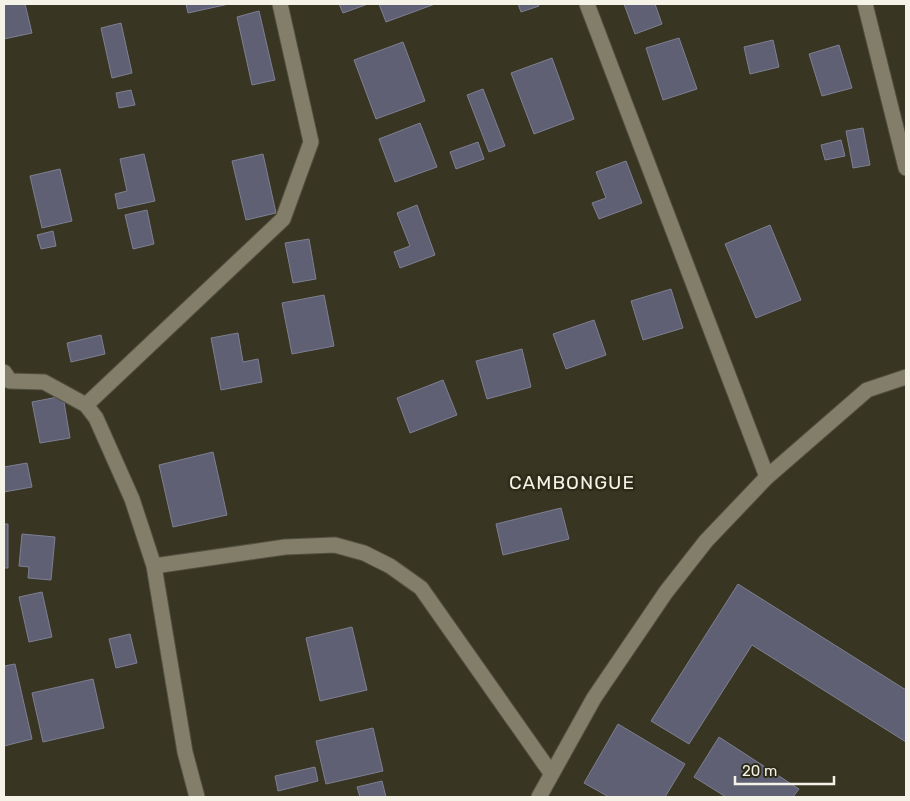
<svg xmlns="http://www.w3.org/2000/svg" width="910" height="801" font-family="Rubik,sans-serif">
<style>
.building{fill:#5f6073;stroke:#7e7f92}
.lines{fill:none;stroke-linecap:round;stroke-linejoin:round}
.minor-casing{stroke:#535040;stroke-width:17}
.minor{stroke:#827e6a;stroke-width:15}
.labels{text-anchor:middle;stroke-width:5;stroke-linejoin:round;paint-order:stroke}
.neighbourhood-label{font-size:19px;letter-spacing:1px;fill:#f5f3e8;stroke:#2e2b19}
</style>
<rect width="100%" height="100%" fill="#383523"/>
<!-- building -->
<path class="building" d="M 4,4 L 25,4 L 32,33 L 4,39 Z
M 186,4 L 229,4 L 188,13 Z
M 339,4 L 368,4 L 343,13 Z
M 379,4 L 435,4 L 386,22 Z
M 518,4 L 538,4 L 539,6 L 521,12 Z
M 624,4 L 655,4 L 662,24 L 635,34 Z
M 259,11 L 275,80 L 252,85 L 237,17 Z
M 121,23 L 132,73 L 112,78 L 101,28 Z
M 679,38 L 697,89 L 663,100 L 646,48 Z
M 773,40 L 779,67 L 750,74 L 744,47 Z
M 403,42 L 425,101 L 376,119 L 354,60 Z
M 839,45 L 852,88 L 822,96 L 809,54 Z
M 552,58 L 574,119 L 534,134 L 511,73 Z
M 483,89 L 505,146 L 489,152 L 467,95 Z
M 131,90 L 135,105 L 119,108 L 116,93 Z
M 420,123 L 437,167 L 395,182 L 379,139 Z
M 863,128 L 870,165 L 853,168 L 846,131 Z
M 841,140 L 845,156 L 825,160 L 821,145 Z
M 478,142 L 484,159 L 456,169 L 450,152 Z
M 144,154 L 155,201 L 118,209 L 115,194 L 127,191 L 120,159 Z
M 263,154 L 276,213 L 246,220 L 232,161 Z
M 626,161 L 642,203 L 599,219 L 592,203 L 606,198 L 596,172 Z
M 60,169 L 72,221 L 42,228 L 30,176 Z
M 417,205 L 435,255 L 400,268 L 394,252 L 410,246 L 397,213 Z
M 147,210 L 154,244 L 133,249 L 125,215 Z
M 770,225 L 801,300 L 756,318 L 725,244 Z
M 53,231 L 56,246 L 41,249 L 37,235 Z
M 309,239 L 316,279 L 293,283 L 285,243 Z
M 671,289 L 683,328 L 643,340 L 631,301 Z
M 324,295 L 334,346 L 292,354 L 282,303 Z
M 594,320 L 606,355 L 566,369 L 553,334 Z
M 238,333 L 243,362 L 258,359 L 262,382 L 221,390 L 211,338 Z
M 101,335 L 105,354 L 71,362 L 67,343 Z
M 522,349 L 531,387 L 487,399 L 476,361 Z
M 443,380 L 457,415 L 410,433 L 397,398 Z
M 63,396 L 70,438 L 40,443 L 32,402 Z
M 213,452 L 227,515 L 173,527 L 159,465 Z
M 27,463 L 32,487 L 4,492 L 4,467 Z
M 561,508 L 569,539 L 503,555 L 496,524 Z
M 4,524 L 8,524 L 8,568 L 4,568 Z
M 22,534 L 55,537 L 51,580 L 28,578 L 29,567 L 19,566 Z
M 738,584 L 906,690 L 906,742 L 752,645 L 689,744 L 651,721 Z
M 42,592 L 52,637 L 29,642 L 19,597 Z
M 352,627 L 367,690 L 320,701 L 306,638 Z
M 130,634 L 137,663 L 116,668 L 109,639 Z
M 15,664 L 32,739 L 4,746 L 4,666 Z
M 93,679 L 104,728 L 43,742 L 32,693 Z
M 618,724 L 685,764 L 665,797 L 609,797 L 584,783 Z
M 373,728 L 383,771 L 326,784 L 316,741 Z
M 719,737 L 799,789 L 793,797 L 726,797 L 694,777 Z
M 315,767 L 318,781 L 278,791 L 275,776 Z
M 382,781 L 386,797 L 360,797 L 357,787 Z"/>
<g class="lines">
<defs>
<path id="minor" d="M 587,4 L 767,477
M 865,4 L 906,168
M 4,372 L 10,381 L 44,382 L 86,405 L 96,418 L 132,499 L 154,566 L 285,547 L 335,545 L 364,553 L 390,566 L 421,588 L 551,773
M 86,405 L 283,219 L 311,142 L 280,4
M 154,566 L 185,752 L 197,797
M 539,797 L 594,698 L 666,592 L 706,541 L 767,477 L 867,390 L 906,377"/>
</defs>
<!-- minor casing -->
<use href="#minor" class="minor-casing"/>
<!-- minor -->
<use href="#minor" class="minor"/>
</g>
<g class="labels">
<!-- neighbourhood labels -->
<g class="neighbourhood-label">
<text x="572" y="489">CAMBONGUE</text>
</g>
</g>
<!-- border -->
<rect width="910" height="801" fill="none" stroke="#f5f3e8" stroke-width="10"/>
<!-- scale -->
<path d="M735 776v8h99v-8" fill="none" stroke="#f5f3e8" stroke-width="2.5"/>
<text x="742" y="776" font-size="15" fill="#f5f3e8" stroke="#2e2b19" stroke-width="4" paint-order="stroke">20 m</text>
</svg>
